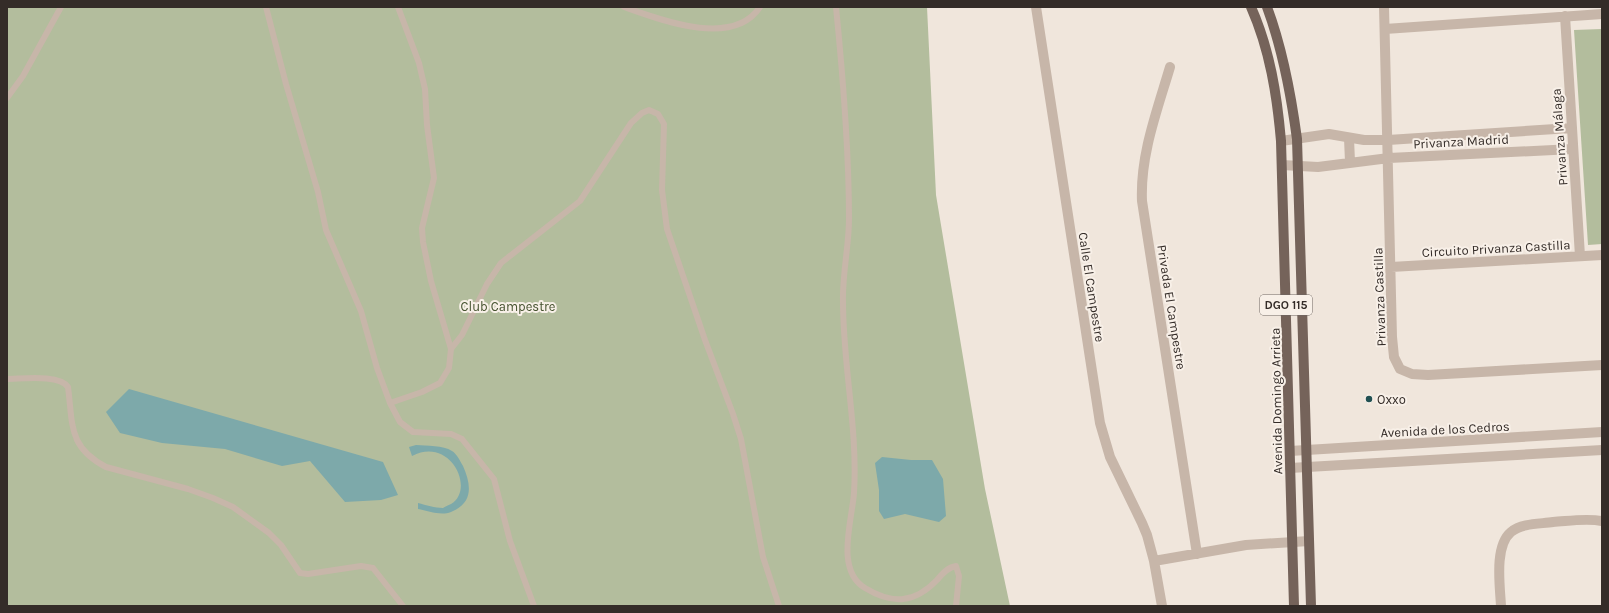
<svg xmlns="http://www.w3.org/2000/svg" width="1609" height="613" font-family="Karla,sans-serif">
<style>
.green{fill:#b3bd9d}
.water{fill:#7da9aa}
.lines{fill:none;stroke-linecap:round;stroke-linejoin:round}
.lane{stroke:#c7b6a9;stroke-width:6}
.street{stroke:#c7b6a9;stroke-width:10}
.primary{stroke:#75635a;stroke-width:10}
.poi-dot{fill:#215052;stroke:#f8f0e8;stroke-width:1.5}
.labels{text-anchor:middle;stroke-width:4;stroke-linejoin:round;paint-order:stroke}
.shield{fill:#f8f0e8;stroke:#6f6762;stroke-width:1}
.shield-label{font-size:12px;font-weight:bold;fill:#342c28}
.street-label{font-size:13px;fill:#342c28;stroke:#f8f0e8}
.park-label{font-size:13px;fill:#44512e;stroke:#f8f0e8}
.poi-label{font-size:13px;fill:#342c28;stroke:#f8f0e8;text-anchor:start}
</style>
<rect width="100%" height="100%" fill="#f0e6dc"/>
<!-- green -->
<path class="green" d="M 7,7 L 927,7 L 936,195 L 985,489 L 1010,606 L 7,606 Z
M 1602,29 L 1602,244 L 1588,245 L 1574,30 Z"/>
<!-- water -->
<path class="water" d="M 129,389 L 383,462 L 398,495 L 381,500 L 345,502 L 310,461 L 282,466 L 225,449 L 162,443 L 120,433 L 106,412 Z
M 416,445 C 427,446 443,445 452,451 C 457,454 460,461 463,466 C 471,484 474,503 451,512 C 441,516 428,511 418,509 L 418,503 C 426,505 435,508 443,508 C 445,507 448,505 451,504 C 476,489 450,436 412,456 L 409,447 Z
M 882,457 L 911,460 L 932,460 L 943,479 L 946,516 L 939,522 L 905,514 L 884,519 L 879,511 L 879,490 L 875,463 Z"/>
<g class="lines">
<!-- lane -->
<path class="lane" d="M 266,7 L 286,84 L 318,192 L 326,230 L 361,311 L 377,368 L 390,403 L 400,422 L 413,432 L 451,434 L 462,439 L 494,479 L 510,541 L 534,606
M 624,7 C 661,20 733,48 760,7
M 836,7 C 843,77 849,148 849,219 C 849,246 842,276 843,302 C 843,366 858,430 854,493 C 852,521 835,570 865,588 C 893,605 915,603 937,580 C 942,574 948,567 956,566 L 959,576 L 956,606
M 7,98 L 23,76 L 61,7
M 451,349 L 462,335 L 487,284 L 501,263 L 580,201 L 631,123 L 642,113 L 649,110 L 658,114 L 664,124 L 662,190 L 667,229 L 705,340 L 733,414 L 741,439 L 763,557 L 779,606
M 7,379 C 22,379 59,374 68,387 C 73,425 68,447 106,467 L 188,489 L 213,498 L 233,507 L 269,533 L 281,545 L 300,573 L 308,574 L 361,566 L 373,568 L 403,606
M 390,403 L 422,392 L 440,383 L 449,368 L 451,349 L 431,281 L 423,242 L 422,228 L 434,178 L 427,125 L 425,89 L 419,63 L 398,7"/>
<!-- street -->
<path class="street" d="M 1036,7 L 1100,423 L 1110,457 L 1142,523 L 1147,535 L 1154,561 L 1162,606
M 1384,7 L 1392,337 L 1394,357 L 1400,369 L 1412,374 L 1428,375 L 1602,365
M 1565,16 L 1580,256
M 1385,29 L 1602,14
M 1170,67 C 1157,111 1140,155 1142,201 L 1197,554
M 1349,138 L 1350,162
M 1281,141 L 1329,134 L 1364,140 L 1388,140 L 1571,128
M 1282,165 L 1318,167 L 1389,158 L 1573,149
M 1391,267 L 1602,255
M 1290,451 L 1602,432
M 1290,468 L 1602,450
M 1154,561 L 1246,545 L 1309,541
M 1501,606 C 1500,586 1494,546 1511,532 C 1522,523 1540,524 1553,522 C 1569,521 1586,518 1602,521"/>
<!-- primary -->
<path class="primary" d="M 1251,7 C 1270,50 1277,95 1281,141 L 1294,606
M 1267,7 C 1283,50 1291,94 1297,139 L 1311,606"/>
</g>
<!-- markers -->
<circle class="poi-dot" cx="1369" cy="399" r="4"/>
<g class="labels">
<!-- shield labels -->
<rect class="shield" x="1260" y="295" width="52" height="20" rx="3"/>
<g class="shield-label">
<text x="1286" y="309">DGO 115</text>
</g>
<!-- street labels -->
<g class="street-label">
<text transform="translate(1559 137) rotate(-94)" y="5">Privanza Málaga</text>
<text transform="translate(1461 141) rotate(-3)" y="5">Privanza Madrid</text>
<text transform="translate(1496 248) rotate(-3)" y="5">Circuito Privanza Castilla</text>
<text transform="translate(1092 287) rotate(81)" y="5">Calle El Campestre</text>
<text transform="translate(1379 297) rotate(-92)" y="5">Privanza Castilla</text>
<text transform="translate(1172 307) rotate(81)" y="5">Privada El Campestre</text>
<text transform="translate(1276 401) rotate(-91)" y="5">Avenida Domingo Arrieta</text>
<text transform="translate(1445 429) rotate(-3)" y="5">Avenida de los Cedros</text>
</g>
<!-- park labels -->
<g class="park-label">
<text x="508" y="311">Club Campestre</text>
</g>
<!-- poi labels -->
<g class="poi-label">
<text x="1377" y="404">Oxxo</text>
</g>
</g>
<!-- border -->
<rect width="1609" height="613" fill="none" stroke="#342c28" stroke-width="16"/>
</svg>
